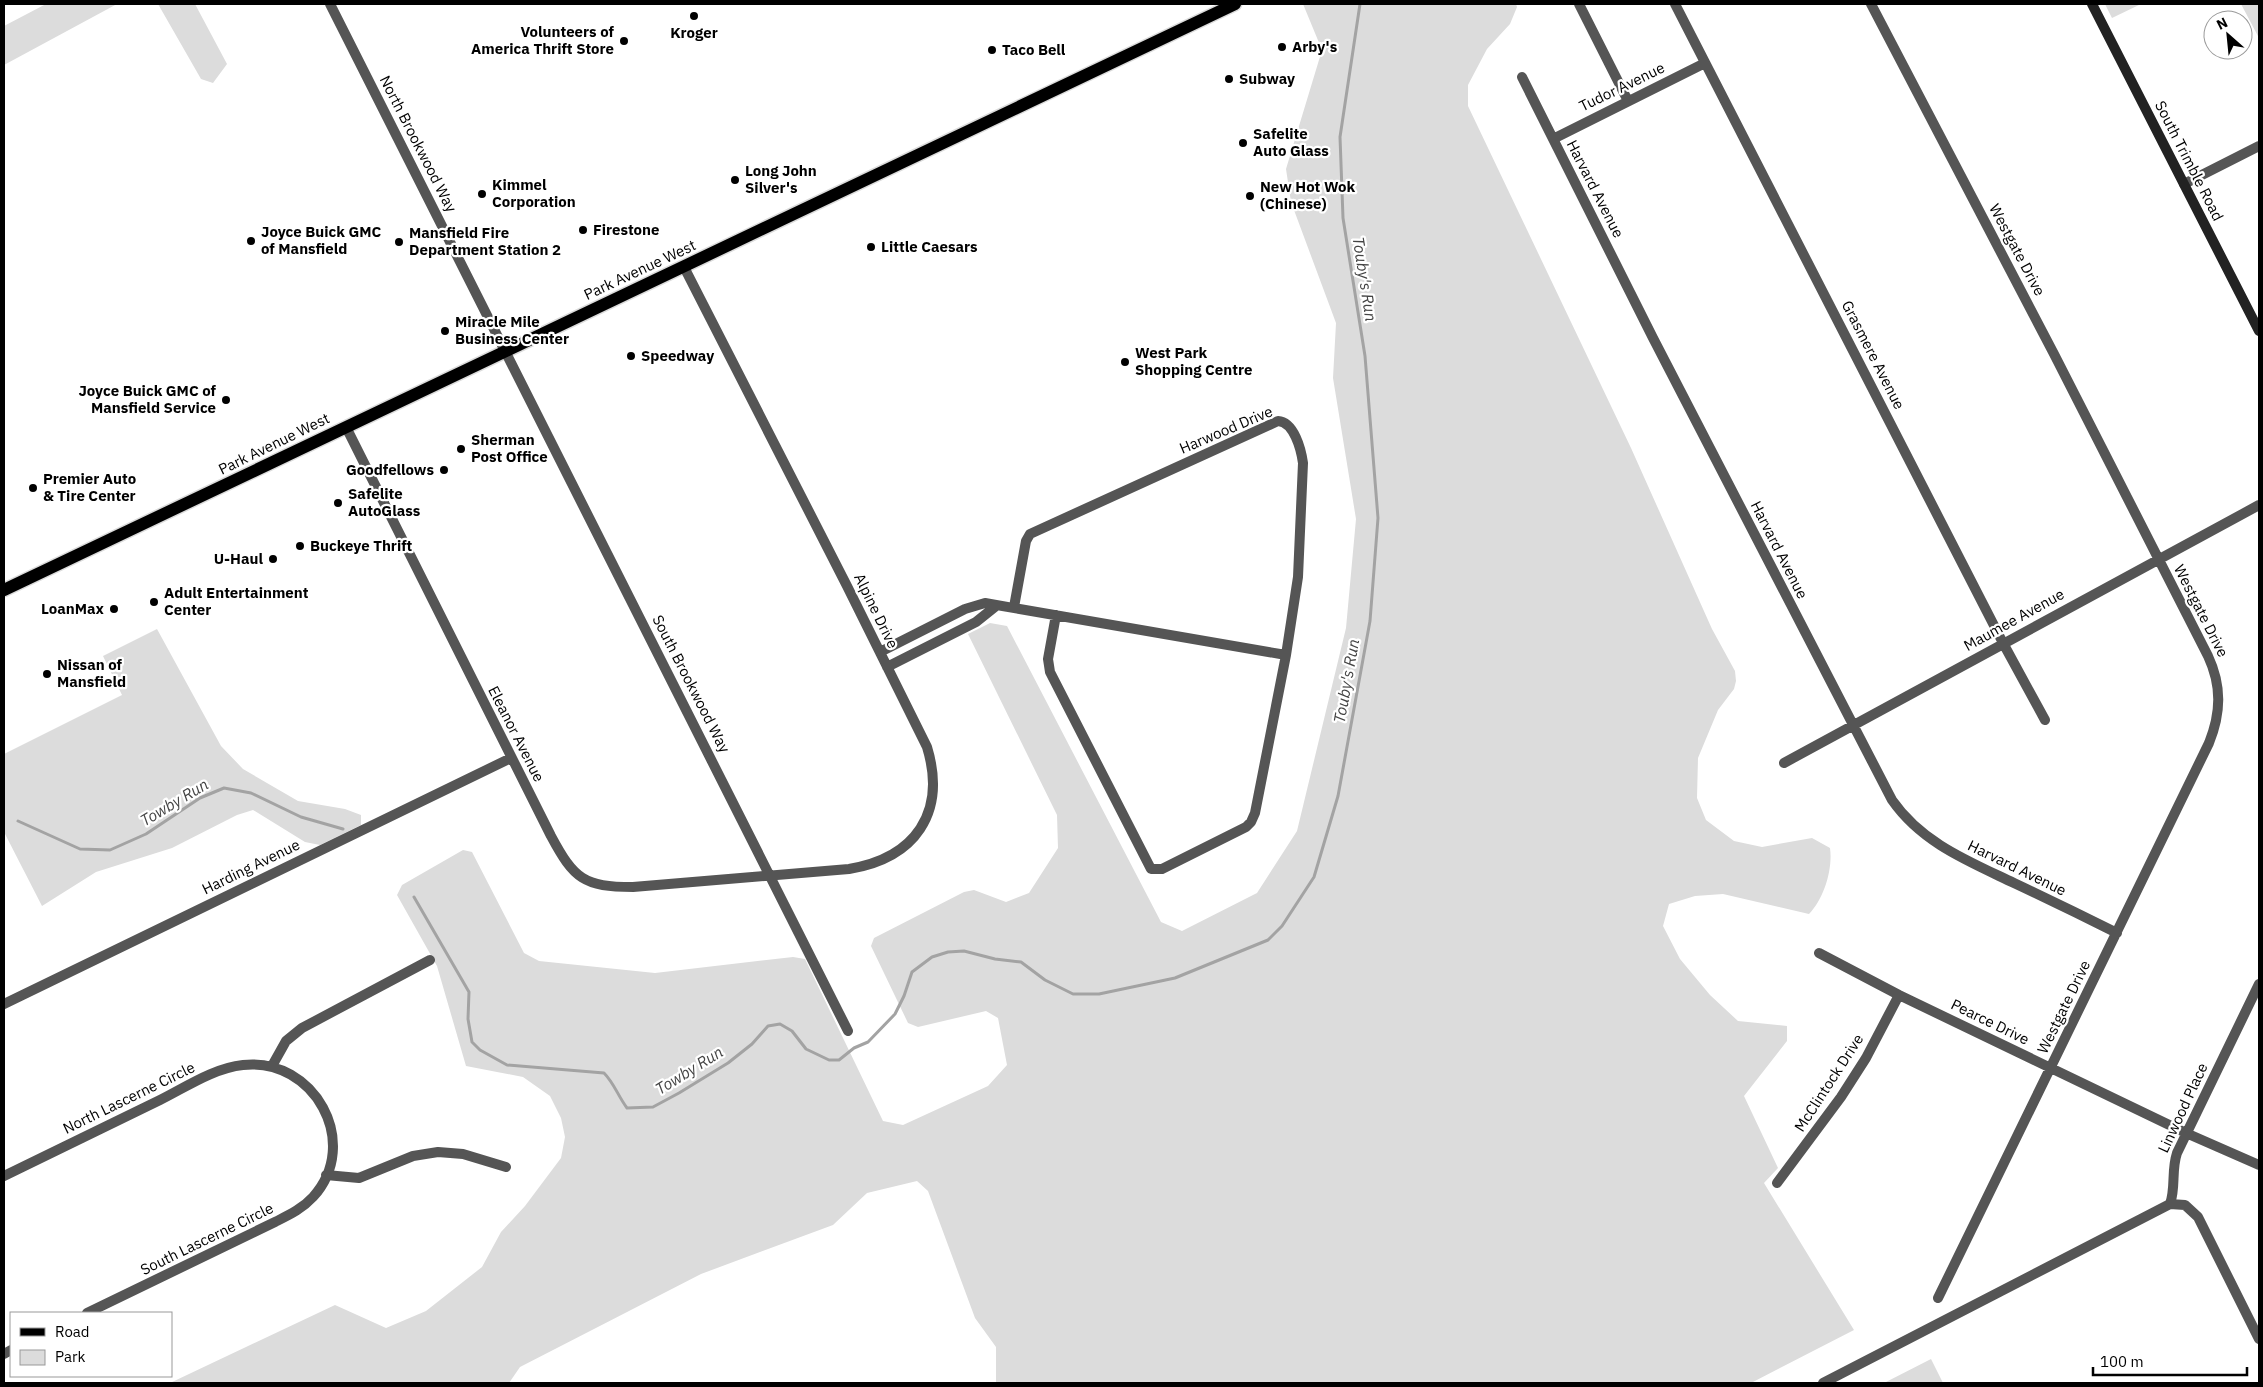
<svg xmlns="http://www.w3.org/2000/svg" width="2263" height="1387" font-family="'IBM Plex Sans',sans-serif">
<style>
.green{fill:#dcdcdc}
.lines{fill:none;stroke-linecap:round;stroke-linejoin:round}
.stream{stroke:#a3a3a3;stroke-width:3}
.primary-casing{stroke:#dbdbdb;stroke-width:15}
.street{stroke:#555;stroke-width:10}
.secondary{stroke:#222;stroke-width:10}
.primary{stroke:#000;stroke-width:12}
.poi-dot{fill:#000;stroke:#fff;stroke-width:2}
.labels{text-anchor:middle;stroke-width:4.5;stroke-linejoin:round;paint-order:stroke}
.poi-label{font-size:15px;font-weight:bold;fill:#000;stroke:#fff;text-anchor:start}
.street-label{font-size:15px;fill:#000;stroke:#fff}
.water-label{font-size:16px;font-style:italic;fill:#444;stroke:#fff}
</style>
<rect width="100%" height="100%" fill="#fff"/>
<!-- green -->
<path class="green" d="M 46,4 L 117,4 L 4,65 L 4,26 Z
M 158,4 L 195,4 L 227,64 L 213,83 L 201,79 Z
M 1303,4 L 1516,4 L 1517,7 L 1510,24 L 1487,49 L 1468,85 L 1468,106 L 1631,448 L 1712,629 L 1735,671 L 1736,681 L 1734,689 L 1718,710 L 1698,758 L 1697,798 L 1706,820 L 1734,841 L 1762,847 L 1812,838 L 1830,848 C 1833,869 1824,899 1809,914 L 1723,894 L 1695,896 L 1669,904 L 1663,926 L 1680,959 L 1710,995 L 1738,1021 L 1787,1026 L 1787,1041 L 1744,1096 L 1778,1168 L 1764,1183 L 1854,1330 L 1751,1383 L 996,1383 L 996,1347 L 975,1318 L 928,1191 L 917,1181 L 867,1193 L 833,1225 L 701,1274 L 520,1367 L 509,1383 L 170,1383 L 335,1305 L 386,1328 L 426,1311 L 482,1267 L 501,1232 L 525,1206 L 561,1158 L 565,1137 L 561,1118 L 550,1096 L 523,1077 L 466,1066 L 437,966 L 397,895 L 402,885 L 463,850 L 472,852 L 524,953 L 539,961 L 655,973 L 793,957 L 805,959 L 883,1121 L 903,1125 L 988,1086 L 1007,1065 L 998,1018 L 986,1011 L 918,1027 L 908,1023 L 871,946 L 874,938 L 964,892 L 974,890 L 1006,902 L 1029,893 L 1058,848 L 1057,815 L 968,634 L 990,623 L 1007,626 L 1161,922 L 1182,931 L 1257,893 L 1297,831 L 1346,628 L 1356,519 L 1333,378 L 1336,323 L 1291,202 L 1286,169 L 1322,50 Z
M 2105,4 L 2141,4 L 2112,18 Z
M 2241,4 L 2259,4 L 2259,38 Z
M 157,629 L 221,746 L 243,769 L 298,801 L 345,809 L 361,815 L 361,825 L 320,845 L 305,842 L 253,810 L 237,815 L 172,848 L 96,872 L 42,906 L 4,832 L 4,754 L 122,695 L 103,656 Z
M 1931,1359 L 1943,1383 L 1884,1383 Z"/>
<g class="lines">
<!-- stream -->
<path class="stream" d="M 18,821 L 80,849 L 110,850 L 146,834 L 200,798 L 224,788 L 251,793 L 301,817 L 343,829
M 414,897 L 469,992 L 468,1019 L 472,1042 L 480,1050 L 507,1065 L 604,1073 C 614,1083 618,1096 627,1108 L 653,1107 L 679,1093 L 728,1063 L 752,1044 L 768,1026 L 780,1024 L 792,1031 L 806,1049 L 829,1060 L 839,1060 L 854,1048 L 868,1042 L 895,1014 L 904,996 L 912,972 L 932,957 L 948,952 L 964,951 L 995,959 L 1021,962 L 1045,980 L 1073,994 L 1099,994 L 1175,978 L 1268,940 L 1282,926 L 1314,877 L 1338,796 L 1370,621 L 1378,518 L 1365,356 L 1343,218 L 1340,137 L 1360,4"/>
<defs>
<path id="primary" d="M 4,590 L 1235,4"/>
</defs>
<!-- primary casing -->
<use href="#primary" class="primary-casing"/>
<!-- street -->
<path class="street" d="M 330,4 L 848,1031
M 1579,4 L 1628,101
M 1675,4 L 2003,643 L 2045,720
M 1871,4 L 2054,354 L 2208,656 C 2222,686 2221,713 2209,743 L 1938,1298
M 1522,77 L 1653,338 L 1892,800 C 1922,843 1968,861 2014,883 C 2048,899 2083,916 2117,933
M 1553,139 L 1705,63
M 2184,184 L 2259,146
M 346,427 L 551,836 C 574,879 584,887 633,887 L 849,869 C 915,858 947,813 927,747 L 847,586 L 684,267
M 1014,607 L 1026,541 L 1030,534 L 1278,421 C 1294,422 1301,449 1303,463 L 1298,577 L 1286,655 L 1255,813 L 1251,822 L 1246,827 L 1162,869 L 1151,869 L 1050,672 L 1048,659 L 1056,615
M 880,652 L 965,609 L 985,603 L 1286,655
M 887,667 L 976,622 L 996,606
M 1784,763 L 2259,505
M 1819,953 L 1899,995 L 2186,1133 L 2259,1165
M 4,1004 L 511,758
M 272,1066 L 286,1041 L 302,1028 L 430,960
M 326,1175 L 359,1178 L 413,1156 L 438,1152 L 463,1154 L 506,1167
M 4,1176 C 56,1151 108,1125 160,1100 C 186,1087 214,1068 243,1065 C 314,1057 362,1143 313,1197 C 302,1209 289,1215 275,1222 L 87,1313
M 1777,1183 L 1841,1097 L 1866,1058 L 1899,995
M 2170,1204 C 2176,1187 2171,1171 2177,1153 L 2259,984
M 4,1354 L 11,1350
M 1823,1383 L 2170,1204 L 2185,1205 L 2198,1217 L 2259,1339"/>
<!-- secondary -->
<path class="secondary" d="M 2092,4 L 2259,331"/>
<!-- primary -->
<use href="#primary" class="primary"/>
</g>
<!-- markers -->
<g class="poi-dot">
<circle cx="694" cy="16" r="5"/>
<circle cx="624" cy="41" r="5"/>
<circle cx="1282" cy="47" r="5"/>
<circle cx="992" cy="50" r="5"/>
<circle cx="1229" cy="79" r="5"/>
<circle cx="1243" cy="143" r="5"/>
<circle cx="735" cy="180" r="5"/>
<circle cx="482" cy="194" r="5"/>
<circle cx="1250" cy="196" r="5"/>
<circle cx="583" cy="230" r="5"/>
<circle cx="251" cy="241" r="5"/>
<circle cx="399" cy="242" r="5"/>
<circle cx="871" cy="247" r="5"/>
<circle cx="445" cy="331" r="5"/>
<circle cx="631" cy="356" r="5"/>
<circle cx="1125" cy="362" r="5"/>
<circle cx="226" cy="400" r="5"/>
<circle cx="461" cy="449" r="5"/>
<circle cx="444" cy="470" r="5"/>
<circle cx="33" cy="488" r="5"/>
<circle cx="338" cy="503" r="5"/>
<circle cx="300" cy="546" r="5"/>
<circle cx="273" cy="559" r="5"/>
<circle cx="154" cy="602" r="5"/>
<circle cx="114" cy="609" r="5"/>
<circle cx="47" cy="674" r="5"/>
</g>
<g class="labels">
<!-- poi labels -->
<g class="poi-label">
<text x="614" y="37" text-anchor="end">Volunteers of<tspan x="614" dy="17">America Thrift Store</tspan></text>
<text x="694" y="38" text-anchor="middle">Kroger</text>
<text x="1292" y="52">Arby's</text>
<text x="1002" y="55">Taco Bell</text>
<text x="1239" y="84">Subway</text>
<text x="1253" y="139">Safelite<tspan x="1253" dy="17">Auto Glass</tspan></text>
<text x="745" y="176">Long John<tspan x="745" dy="17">Silver's</tspan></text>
<text x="492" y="190">Kimmel<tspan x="492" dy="17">Corporation</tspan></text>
<text x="1260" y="192">New Hot Wok<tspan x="1260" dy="17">(Chinese)</tspan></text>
<text x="593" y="235">Firestone</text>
<text x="261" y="237">Joyce Buick GMC<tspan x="261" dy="17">of Mansfield</tspan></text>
<text x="409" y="238">Mansfield Fire<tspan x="409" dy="17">Department Station 2</tspan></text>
<text x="881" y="252">Little Caesars</text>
<text x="455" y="327">Miracle Mile<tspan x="455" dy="17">Business Center</tspan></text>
<text x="1135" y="358">West Park<tspan x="1135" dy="17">Shopping Centre</tspan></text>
<text x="641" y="361">Speedway</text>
<text x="216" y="396" text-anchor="end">Joyce Buick GMC of<tspan x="216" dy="17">Mansfield Service</tspan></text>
<text x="471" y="445">Sherman<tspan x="471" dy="17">Post Office</tspan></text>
<text x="434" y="475" text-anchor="end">Goodfellows</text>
<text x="43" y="484">Premier Auto<tspan x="43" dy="17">&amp; Tire Center</tspan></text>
<text x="348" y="499">Safelite<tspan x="348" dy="17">AutoGlass</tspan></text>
<text x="310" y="551">Buckeye Thrift</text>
<text x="263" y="564" text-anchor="end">U-Haul</text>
<text x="164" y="598">Adult Entertainment<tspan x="164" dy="17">Center</tspan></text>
<text x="104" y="614" text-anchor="end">LoanMax</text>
<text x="57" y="670">Nissan of<tspan x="57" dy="17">Mansfield</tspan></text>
</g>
<!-- street labels -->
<g class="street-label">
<text transform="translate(1622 87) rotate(-26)" y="5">Tudor Avenue</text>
<text transform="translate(418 144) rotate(63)" y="5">North Brookwood Way</text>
<text transform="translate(2189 161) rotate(63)" y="5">South Trimble Road</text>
<text transform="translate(1595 189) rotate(63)" y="5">Harvard Avenue</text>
<text transform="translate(2017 250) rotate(62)" y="5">Westgate Drive</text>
<text transform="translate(640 270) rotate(-25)" y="5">Park Avenue West</text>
<text transform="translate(1873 355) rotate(63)" y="5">Grasmere Avenue</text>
<text transform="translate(1226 430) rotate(-23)" y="5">Harwood Drive</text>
<text transform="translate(274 444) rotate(-26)" y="5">Park Avenue West</text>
<text transform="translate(1779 550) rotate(63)" y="5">Harvard Avenue</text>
<text transform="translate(876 611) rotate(64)" y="5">Alpine Drive</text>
<text transform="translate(2201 611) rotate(63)" y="5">Westgate Drive</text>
<text transform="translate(2014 620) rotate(-29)" y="5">Maumee Avenue</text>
<text transform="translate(691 684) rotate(63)" y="5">South Brookwood Way</text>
<text transform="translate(516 734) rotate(63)" y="5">Eleanor Avenue</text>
<text transform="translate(251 867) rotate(-26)" y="5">Harding Avenue</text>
<text transform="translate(2017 868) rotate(26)" y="5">Harvard Avenue</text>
<text transform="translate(2064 1007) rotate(-64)" y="5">Westgate Drive</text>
<text transform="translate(1990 1022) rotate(26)" y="5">Pearce Drive</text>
<text transform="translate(1829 1083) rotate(-57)" y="5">McClintock Drive</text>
<text transform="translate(129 1098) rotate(-26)" y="5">North Lascerne Circle</text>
<text transform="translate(2183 1108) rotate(-65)" y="5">Linwood Place</text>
<text transform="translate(207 1239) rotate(-26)" y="5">South Lascerne Circle</text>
</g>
<!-- water labels -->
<g class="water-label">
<text transform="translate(1365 279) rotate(81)" y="6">Touby's Run</text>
<text transform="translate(1346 681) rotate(-80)" y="6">Touby's Run</text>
<text transform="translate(174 802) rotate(-31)" y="6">Towby Run</text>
<text transform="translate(689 1070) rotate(-32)" y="6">Towby Run</text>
</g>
</g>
<!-- border -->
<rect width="2263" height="1387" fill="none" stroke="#000000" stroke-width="10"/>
<!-- legend -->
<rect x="10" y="1312" width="162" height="65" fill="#ffffff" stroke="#999999"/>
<rect x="20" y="1328" width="25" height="8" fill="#000000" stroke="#999999"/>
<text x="55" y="1337" font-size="15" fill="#000000">Road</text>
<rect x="20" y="1350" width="25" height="15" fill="#dcdcdc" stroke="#999999"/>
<text x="55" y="1362" font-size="15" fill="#000000">Park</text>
<!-- north arrow -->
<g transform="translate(2228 35) rotate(333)"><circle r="24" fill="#ffffff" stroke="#999999"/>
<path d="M0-4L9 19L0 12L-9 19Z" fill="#000000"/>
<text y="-8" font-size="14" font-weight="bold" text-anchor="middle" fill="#000000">N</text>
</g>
<!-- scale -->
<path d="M2093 1367v8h154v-8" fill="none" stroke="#000000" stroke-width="2.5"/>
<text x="2100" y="1367" font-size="15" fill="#000000" stroke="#ffffff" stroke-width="4" paint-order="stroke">100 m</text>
</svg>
